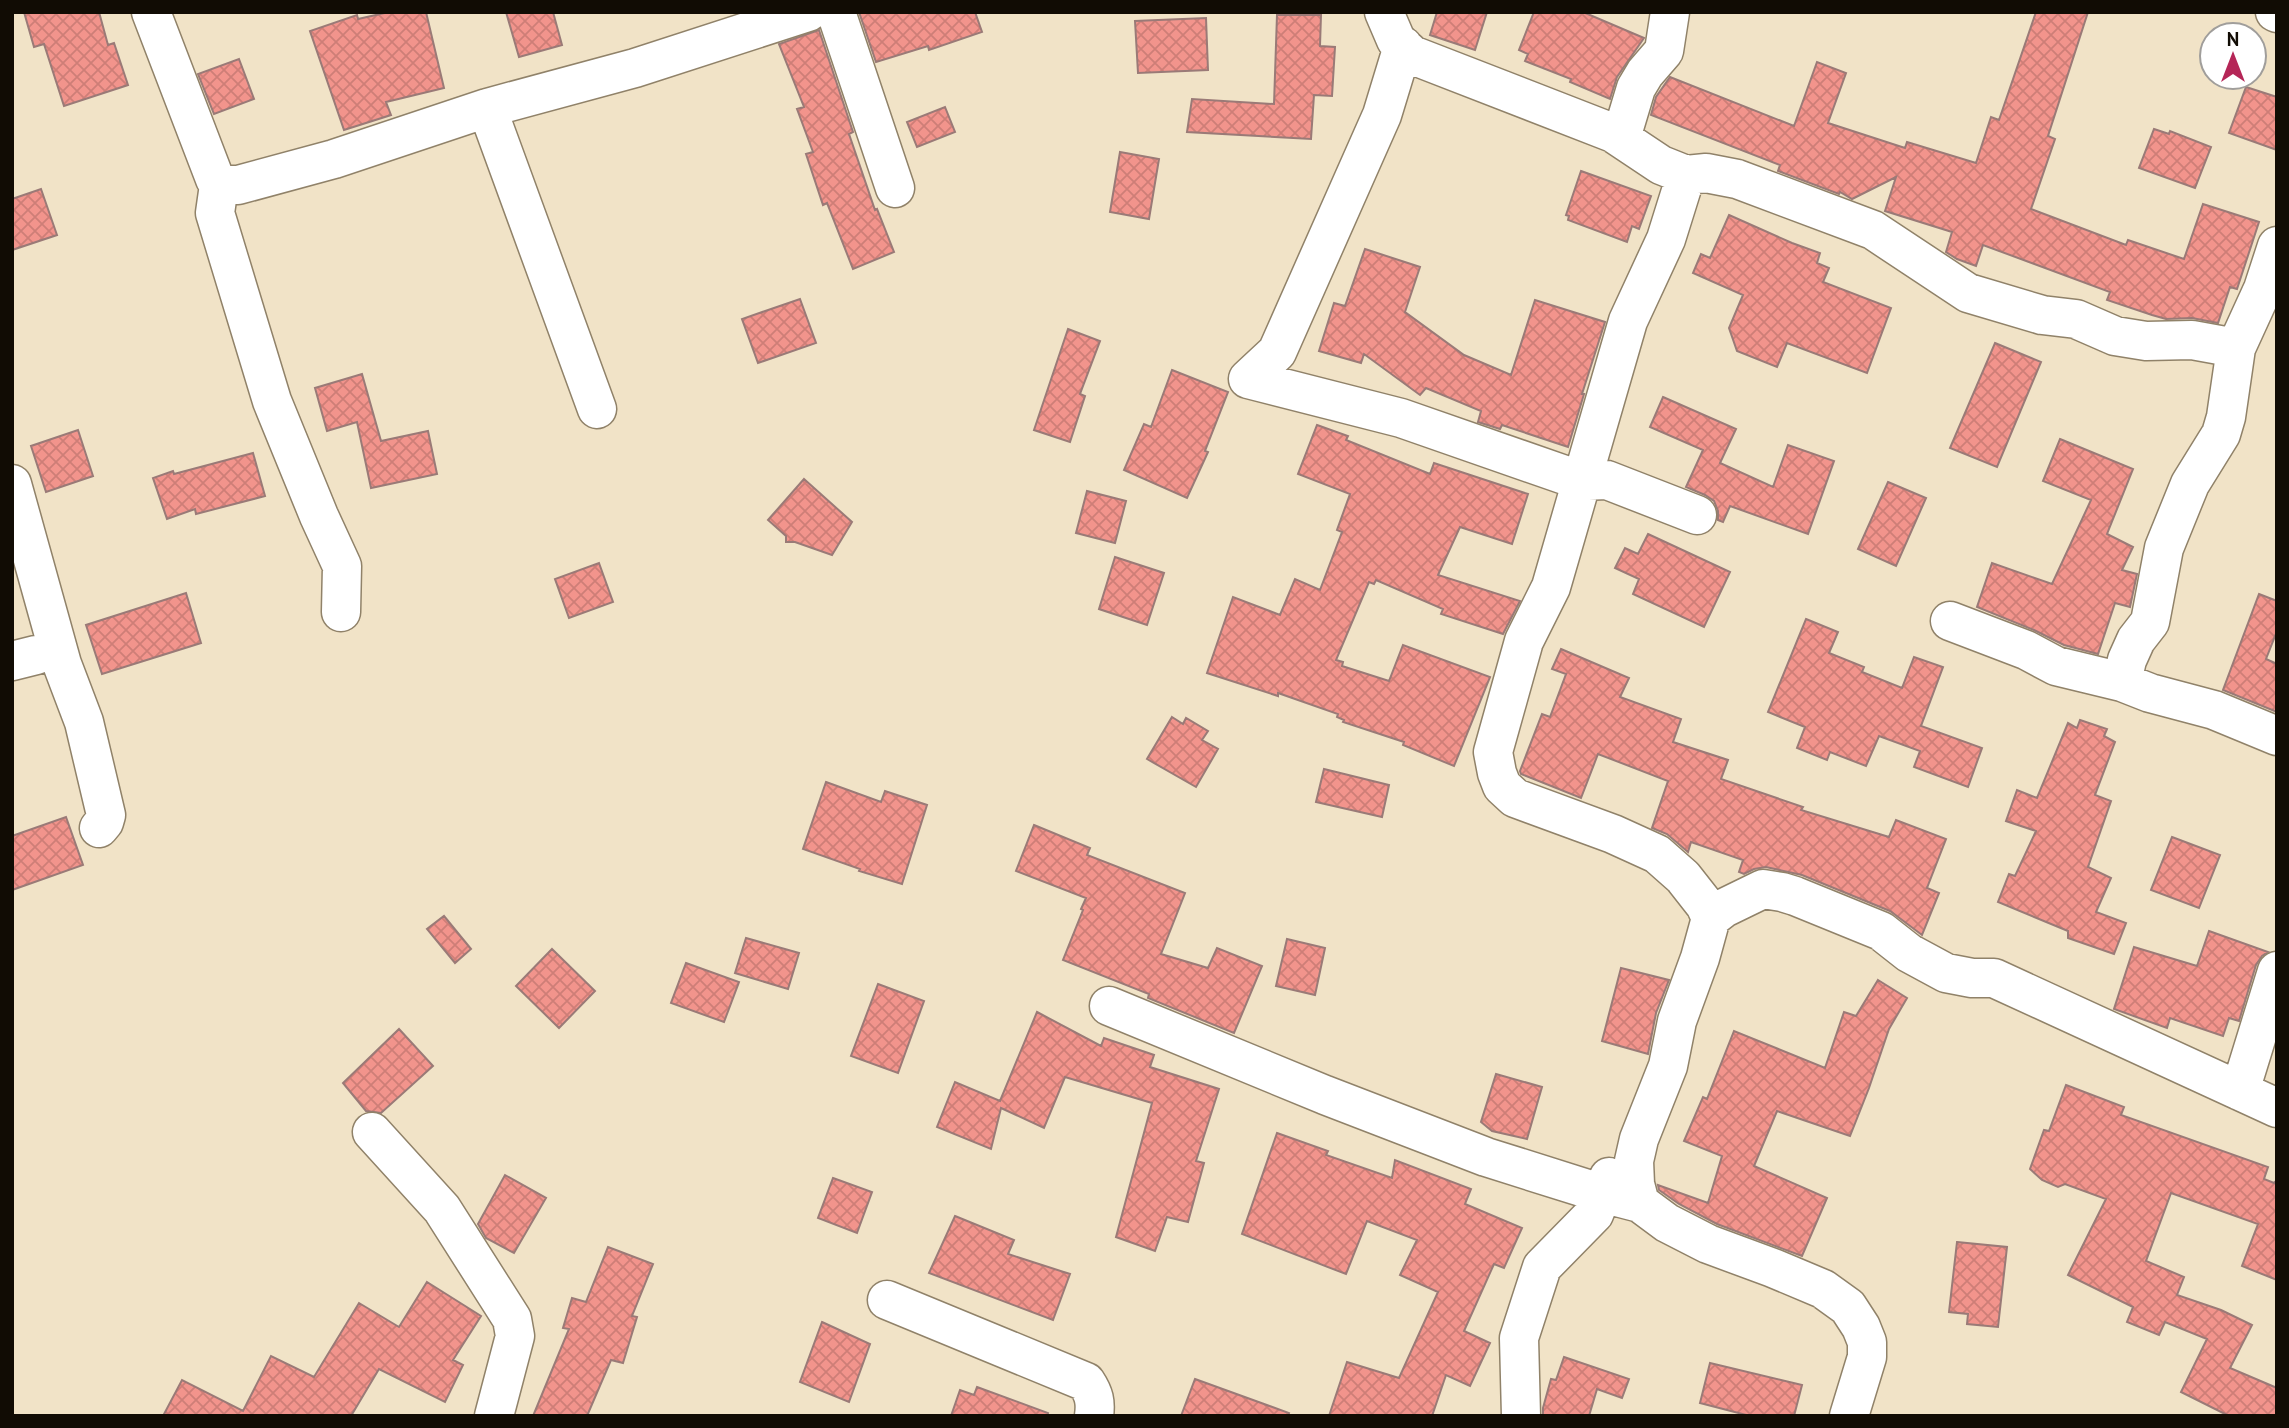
<svg xmlns="http://www.w3.org/2000/svg" width="2289" height="1428" font-family="'PT Sans',sans-serif">
<style>
.building{fill:url(#building-cross-hatch);stroke:#9a7a77;stroke-width:2}
.lines{fill:none;stroke-linecap:round;stroke-linejoin:round}
.minor-casing{stroke:#908269;stroke-width:41}
.minor{stroke:#fff;stroke-width:38}
</style>
<defs>
<pattern id="building-cross-hatch" width="8" height="8" patternUnits="userSpaceOnUse" patternTransform="scale(1.75)"><rect width="8" height="8" fill="#f2948c"/><path d="M0 0l8 8M0 8l8-8" fill="none" stroke="#ce7e77"/></pattern>
</defs>
<rect width="100%" height="100%" fill="#f1e3c7"/>
<!-- building -->
<path class="building" d="M 24,12 L 99,12 L 108,45 L 114,43 L 128,85 L 64,106 L 44,44 L 34,47 Z
M 389,12 L 426,12 L 444,88 L 386,102 L 391,115 L 344,130 L 310,31 L 357,15 L 358,19 Z
M 506,12 L 553,12 L 562,45 L 519,57 Z
M 859,12 L 975,12 L 982,32 L 929,50 L 928,46 L 876,62 Z
M 1437,12 L 1487,12 L 1475,50 L 1430,35 Z
M 1534,12 L 1583,12 L 1644,38 L 1617,77 L 1610,99 L 1570,82 L 1571,79 L 1525,61 L 1528,54 L 1519,50 Z
M 2036,12 L 2088,12 L 2048,136 L 2055,139 L 2031,209 L 2126,245 L 2128,240 L 2184,259 L 2203,204 L 2259,222 L 2237,289 L 2230,287 L 2218,323 L 2192,318 L 2166,319 L 2152,315 L 2107,300 L 2110,292 L 1983,245 L 1976,266 L 1957,259 L 1946,252 L 1952,232 L 1885,211 L 1896,177 L 1852,199 L 1840,192 L 1839,194 L 1778,171 L 1780,165 L 1651,115 L 1656,97 L 1670,77 L 1794,126 L 1817,62 L 1846,73 L 1828,123 L 1905,148 L 1907,142 L 1976,163 L 1991,117 L 1999,120 Z
M 1277,15 L 1321,15 L 1320,46 L 1335,47 L 1332,96 L 1314,95 L 1311,139 L 1187,132 L 1192,99 L 1274,104 Z
M 1206,18 L 1208,70 L 1138,73 L 1135,21 Z
M 819,30 L 853,132 L 849,134 L 875,210 L 877,209 L 894,252 L 853,269 L 827,203 L 823,205 L 806,154 L 813,152 L 797,109 L 804,107 L 779,44 Z
M 239,59 L 254,99 L 214,114 L 198,74 Z
M 2246,87 L 2277,97 L 2277,150 L 2229,133 Z
M 945,107 L 955,132 L 917,147 L 907,122 Z
M 2154,129 L 2169,134 L 2170,131 L 2211,147 L 2195,188 L 2139,168 Z
M 1120,152 L 1159,159 L 1149,219 L 1110,212 Z
M 1581,171 L 1651,196 L 1639,229 L 1632,226 L 1627,242 L 1568,220 L 1569,216 L 1566,215 Z
M 41,189 L 57,235 L 12,250 L 12,199 Z
M 1729,215 L 1792,243 L 1820,253 L 1817,263 L 1829,268 L 1823,282 L 1891,308 L 1867,373 L 1787,343 L 1777,367 L 1737,351 L 1729,328 L 1743,295 L 1693,273 L 1701,254 L 1710,258 Z
M 1365,249 L 1420,267 L 1405,312 L 1464,355 L 1511,375 L 1535,300 L 1605,322 L 1582,394 L 1584,394 L 1568,447 L 1502,425 L 1500,429 L 1478,422 L 1481,411 L 1426,388 L 1420,395 L 1364,354 L 1361,363 L 1319,351 L 1334,303 L 1345,306 Z
M 800,299 L 816,343 L 758,363 L 742,319 Z
M 1068,329 L 1100,341 L 1080,394 L 1085,396 L 1070,442 L 1034,430 Z
M 1995,343 L 2041,362 L 1997,467 L 1950,448 Z
M 1172,370 L 1228,392 L 1205,451 L 1208,452 L 1187,498 L 1124,470 L 1144,424 L 1151,427 Z
M 362,374 L 381,441 L 428,431 L 437,474 L 371,488 L 357,422 L 327,431 L 315,388 Z
M 1663,397 L 1736,429 L 1720,463 L 1773,487 L 1788,445 L 1834,461 L 1808,534 L 1730,506 L 1723,522 L 1718,520 L 1718,511 L 1714,501 L 1705,495 L 1686,487 L 1703,450 L 1650,427 Z
M 1317,425 L 1348,436 L 1346,440 L 1430,474 L 1434,463 L 1528,494 L 1512,544 L 1460,527 L 1438,575 L 1520,601 L 1503,634 L 1441,614 L 1443,609 L 1376,580 L 1374,584 L 1369,582 L 1336,660 L 1343,662 L 1342,666 L 1389,681 L 1403,645 L 1490,677 L 1454,766 L 1403,745 L 1404,742 L 1343,722 L 1344,720 L 1337,717 L 1338,714 L 1278,693 L 1278,696 L 1207,673 L 1233,597 L 1280,615 L 1295,579 L 1320,590 L 1342,532 L 1337,530 L 1350,494 L 1298,474 Z
M 78,430 L 93,476 L 46,492 L 31,446 Z
M 2060,439 L 2133,469 L 2107,534 L 2133,547 L 2122,570 L 2137,574 L 2130,607 L 2115,603 L 2098,654 L 2064,645 L 2034,630 L 1977,607 L 1992,563 L 2052,584 L 2091,500 L 2043,481 Z
M 253,453 L 265,496 L 196,514 L 195,509 L 167,519 L 153,478 L 173,471 L 174,474 Z
M 804,479 L 852,522 L 832,555 L 795,542 L 786,542 L 786,536 L 768,520 Z
M 1888,482 L 1926,498 L 1896,566 L 1858,549 Z
M 1087,491 L 1126,501 L 1115,543 L 1076,533 Z
M 1648,534 L 1730,572 L 1704,627 L 1633,594 L 1639,579 L 1615,568 L 1625,548 L 1638,554 Z
M 1115,557 L 1164,573 L 1147,625 L 1099,609 Z
M 599,563 L 613,602 L 569,618 L 555,579 Z
M 186,593 L 201,643 L 102,674 L 86,625 Z
M 2259,594 L 2277,601 L 2277,631 L 2266,659 L 2277,664 L 2277,712 L 2223,690 Z
M 1806,619 L 1838,632 L 1829,653 L 1864,667 L 1862,672 L 1902,688 L 1914,657 L 1943,667 L 1921,726 L 1982,748 L 1968,787 L 1914,767 L 1920,751 L 1879,736 L 1866,766 L 1830,752 L 1827,760 L 1797,748 L 1805,727 L 1768,712 Z
M 1561,649 L 1629,678 L 1620,697 L 1681,719 L 1673,742 L 1728,760 L 1721,779 L 1803,807 L 1801,810 L 1889,837 L 1896,820 L 1946,839 L 1927,888 L 1939,893 L 1922,935 L 1890,911 L 1802,875 L 1766,867 L 1754,869 L 1744,874 L 1739,872 L 1743,860 L 1691,842 L 1688,852 L 1667,834 L 1652,828 L 1668,781 L 1598,754 L 1581,798 L 1521,774 L 1520,771 L 1542,714 L 1550,717 L 1566,674 L 1552,669 Z
M 1172,717 L 1183,724 L 1186,718 L 1208,731 L 1202,740 L 1218,749 L 1196,787 L 1147,759 Z
M 2080,720 L 2107,729 L 2104,736 L 2115,742 L 2095,795 L 2111,801 L 2088,867 L 2111,878 L 2096,912 L 2126,923 L 2114,954 L 2068,938 L 2068,931 L 1998,902 L 2009,874 L 2015,876 L 2036,831 L 2006,821 L 2017,790 L 2037,798 L 2068,723 L 2077,728 Z
M 1324,769 L 1389,785 L 1382,817 L 1316,802 Z
M 826,782 L 881,802 L 885,791 L 927,805 L 902,884 L 859,871 L 860,869 L 803,849 Z
M 66,817 L 83,865 L 12,890 L 12,836 Z
M 1034,825 L 1090,848 L 1087,855 L 1185,893 L 1161,954 L 1208,968 L 1217,948 L 1262,966 L 1234,1033 L 1148,998 L 1149,994 L 1063,960 L 1083,910 L 1081,909 L 1086,898 L 1016,871 Z
M 2172,837 L 2220,855 L 2199,908 L 2151,890 Z
M 444,916 L 471,949 L 455,963 L 427,929 Z
M 2209,931 L 2268,952 L 2262,956 L 2256,965 L 2239,1021 L 2229,1018 L 2223,1036 L 2170,1018 L 2167,1028 L 2114,1009 L 2134,947 L 2197,966 Z
M 746,938 L 799,953 L 788,989 L 735,973 Z
M 1287,939 L 1325,948 L 1315,995 L 1276,986 Z
M 552,949 L 595,991 L 559,1028 L 516,986 Z
M 686,963 L 739,982 L 724,1022 L 671,1003 Z
M 1621,968 L 1669,980 L 1656,1013 L 1648,1054 L 1602,1041 Z
M 1878,980 L 1907,998 L 1889,1029 L 1869,1088 L 1850,1136 L 1777,1111 L 1754,1166 L 1827,1198 L 1802,1256 L 1717,1224 L 1679,1204 L 1659,1190 L 1658,1185 L 1708,1203 L 1722,1156 L 1684,1141 L 1703,1097 L 1707,1099 L 1734,1031 L 1825,1068 L 1844,1012 L 1856,1016 Z
M 878,984 L 924,1001 L 898,1073 L 851,1056 Z
M 1037,1012 L 1101,1046 L 1104,1038 L 1154,1055 L 1150,1067 L 1219,1089 L 1196,1161 L 1204,1163 L 1188,1222 L 1167,1217 L 1155,1251 L 1116,1237 L 1152,1103 L 1065,1077 L 1044,1128 L 1001,1108 L 991,1149 L 937,1127 L 955,1082 L 1000,1101 Z
M 399,1029 L 433,1066 L 381,1113 L 366,1111 L 343,1083 Z
M 1496,1074 L 1542,1087 L 1527,1139 L 1492,1131 L 1481,1122 Z
M 2066,1085 L 2124,1107 L 2121,1115 L 2268,1167 L 2264,1179 L 2274,1183 L 2277,1180 L 2277,1280 L 2242,1266 L 2258,1224 L 2171,1193 L 2146,1261 L 2184,1277 L 2177,1295 L 2221,1310 L 2252,1325 L 2230,1368 L 2277,1388 L 2277,1416 L 2229,1416 L 2181,1392 L 2207,1339 L 2165,1322 L 2159,1335 L 2127,1322 L 2133,1307 L 2068,1275 L 2106,1199 L 2065,1184 L 2058,1187 L 2042,1180 L 2030,1169 L 2044,1130 L 2049,1131 Z
M 1277,1133 L 1328,1151 L 1326,1155 L 1392,1178 L 1395,1160 L 1471,1189 L 1465,1204 L 1522,1228 L 1504,1268 L 1494,1264 L 1464,1331 L 1490,1343 L 1470,1386 L 1446,1375 L 1432,1416 L 1329,1416 L 1347,1362 L 1399,1378 L 1438,1292 L 1400,1275 L 1417,1240 L 1367,1221 L 1346,1274 L 1242,1234 Z
M 505,1175 L 546,1198 L 514,1253 L 486,1238 L 478,1224 Z
M 833,1178 L 872,1192 L 857,1233 L 818,1218 Z
M 955,1216 L 1014,1240 L 1008,1254 L 1070,1274 L 1053,1320 L 929,1273 Z
M 1957,1242 L 2007,1247 L 1998,1327 L 1967,1324 L 1968,1314 L 1949,1312 Z
M 608,1247 L 653,1264 L 632,1316 L 637,1317 L 623,1363 L 611,1360 L 587,1416 L 533,1416 L 569,1329 L 563,1328 L 572,1298 L 586,1302 Z
M 427,1282 L 481,1316 L 453,1360 L 463,1365 L 445,1402 L 379,1369 L 351,1416 L 163,1416 L 182,1380 L 243,1411 L 271,1356 L 314,1377 L 359,1303 L 399,1327 Z
M 822,1322 L 870,1344 L 849,1402 L 800,1382 Z
M 1564,1357 L 1629,1379 L 1622,1398 L 1597,1389 L 1589,1416 L 1543,1416 L 1543,1408 L 1551,1379 L 1556,1380 Z
M 1710,1363 L 1802,1385 L 1794,1416 L 1750,1416 L 1700,1403 Z
M 1195,1379 L 1289,1413 L 1288,1416 L 1181,1416 Z
M 977,1387 L 1048,1413 L 1047,1416 L 951,1416 L 960,1390 L 974,1395 Z"/>
<g class="lines">
<defs>
<path id="minor" d="M 151,12 L 215,179 L 219,185 L 238,185 L 334,159 L 487,108 L 635,68 L 808,12
M 836,12 L 895,188
M 1384,12 L 1396,40 L 1412,55 L 1613,133 L 1661,165 L 1686,175 L 1706,173 L 1737,179 L 1873,230 L 1968,293 L 2042,315 L 2076,319 L 2115,336 L 2146,341 L 2192,340 L 2236,348
M 2275,12 L 2277,13
M 1403,46 L 1382,115 L 1277,352 L 1248,379 L 1401,418 L 1582,481 L 1607,480 L 1697,515
M 487,108 L 597,409
M 1621,138 L 1636,88 L 1645,73 L 1664,51 L 1670,12
M 1686,175 L 1666,239 L 1628,321 L 1551,587 L 1524,641 L 1493,752 L 1497,773 L 1502,786 L 1515,798 L 1613,834 L 1657,854 L 1683,877 L 1705,905 L 1711,918
M 219,185 L 215,213 L 272,401 L 319,516 L 342,566 L 341,612
M 12,484 L 62,664 L 84,722 L 106,815 L 104,822 L 99,828
M 1950,621 L 2026,650 L 2056,666 L 2122,682 L 2150,693 L 2214,710 L 2277,736
M 12,661 L 36,655
M 2122,682 L 2127,660 L 2136,640 L 2150,622 L 2164,548 L 2190,484 L 2221,434 L 2226,417 L 2236,348 L 2263,289 L 2277,246
M 1109,1006 L 1325,1095 L 1486,1157 L 1594,1191 L 1640,1203 L 1667,1223 L 1708,1244 L 1773,1268 L 1823,1289 L 1848,1307 L 1861,1327 L 1867,1342 L 1867,1357 L 1849,1416
M 2240,1091 L 2277,971
M 372,1132 L 442,1209 L 512,1319 L 515,1336 L 494,1416
M 1640,1203 L 1635,1184 L 1634,1161 L 1639,1139 L 1668,1066 L 1677,1021 L 1700,958 L 1711,918 L 1724,908 L 1763,889 L 1782,892 L 1795,896 L 1881,931 L 1909,953 L 1946,973 L 1972,978 L 1994,978 L 2277,1108
M 887,1300 L 1086,1382 C 1094,1394 1096,1402 1094,1416
M 1521,1416 L 1519,1338 L 1542,1267 L 1594,1214 L 1609,1177"/>
</defs>
<!-- minor casing -->
<use href="#minor" class="minor-casing"/>
<!-- minor -->
<use href="#minor" class="minor"/>
</g>
<!-- border -->
<rect width="2289" height="1428" fill="none" stroke="#110c04" stroke-width="28"/>
<!-- north arrow -->
<g transform="translate(2233 56)"><circle r="33" fill="#ffffff" stroke="#a09e9b" stroke-width="2"/>
<path d="M0-5L12 26L0 18L-12 26Z" fill="#b52657"/>
<text y="-10" font-size="19" font-weight="bold" text-anchor="middle" fill="#110c04">N</text>
</g>
</svg>
